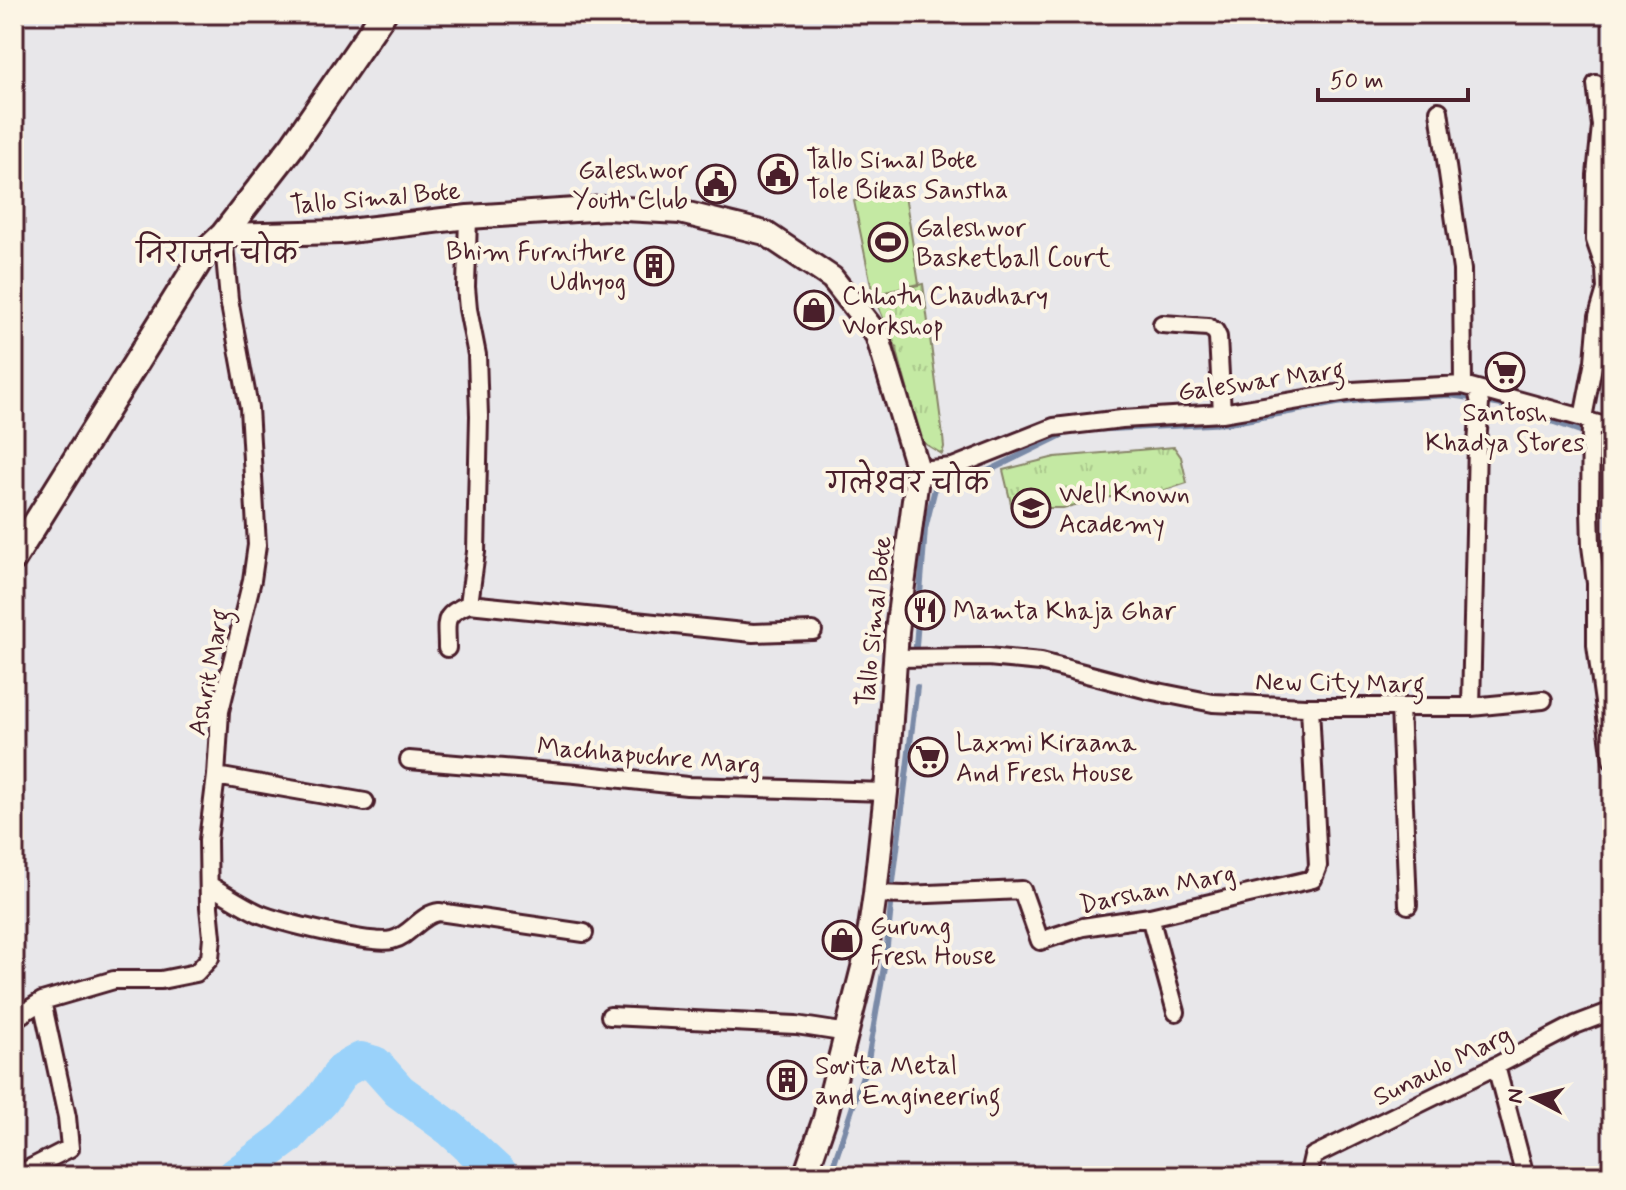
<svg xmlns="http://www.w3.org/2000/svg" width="1626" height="1190" font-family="Mynerve,'Playpen Sans Deva',sans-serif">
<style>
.grass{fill:url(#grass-tufts);stroke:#878467;stroke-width:2}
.pitch{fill:#c4e9a3;stroke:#878467;stroke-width:2}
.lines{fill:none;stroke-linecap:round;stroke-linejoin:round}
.stream{stroke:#7a8aa7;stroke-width:6}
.river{stroke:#9ad2fa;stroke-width:36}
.minor-casing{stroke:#4a1f2b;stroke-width:22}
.secondary-casing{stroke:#4a1f2b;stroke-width:28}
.primary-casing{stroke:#4a1f2b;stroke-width:30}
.minor{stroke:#fcf5e5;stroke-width:16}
.secondary{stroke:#fcf5e5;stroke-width:22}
.primary{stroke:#fcf5e5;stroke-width:24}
.labels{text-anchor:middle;stroke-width:8;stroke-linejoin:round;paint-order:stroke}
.poi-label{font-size:26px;fill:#4a1f2b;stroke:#fcf5e5;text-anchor:start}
.street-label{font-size:26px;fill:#4a1f2b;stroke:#fcf5e5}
.neighbourhood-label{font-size:28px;fill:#4a1f2b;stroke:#fcf5e5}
</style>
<defs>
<pattern id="grass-tufts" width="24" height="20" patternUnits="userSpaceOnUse" patternTransform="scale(2)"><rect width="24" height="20" fill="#c4e9a3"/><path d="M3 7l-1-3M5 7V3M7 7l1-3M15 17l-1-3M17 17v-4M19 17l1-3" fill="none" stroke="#aac78c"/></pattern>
</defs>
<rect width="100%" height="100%" fill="#e8e7ea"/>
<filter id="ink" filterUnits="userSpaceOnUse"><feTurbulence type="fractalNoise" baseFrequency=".0125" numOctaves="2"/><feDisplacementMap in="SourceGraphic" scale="16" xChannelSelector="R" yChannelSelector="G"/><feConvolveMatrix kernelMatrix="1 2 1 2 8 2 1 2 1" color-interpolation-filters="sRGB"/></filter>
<g filter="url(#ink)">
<!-- grass -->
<path class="grass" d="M 923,284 L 943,437 L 944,447 L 942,454 L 927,445 L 921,440 L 896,347 L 873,295 Z
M 1174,447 L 1181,457 L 1187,483 L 1159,492 L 1103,498 L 1063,508 L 1034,508 L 1013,512 L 1003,470 L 1055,457 Z"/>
<!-- pitch -->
<path class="pitch" d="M 904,189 L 919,284 L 873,295 L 854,201 Z"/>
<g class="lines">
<!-- stream -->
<path class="stream" d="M 1484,402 L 1508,406 L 1580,431
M 1090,430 L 1229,423 L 1337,403 L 1362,400 L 1449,395 L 1471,398
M 1594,436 L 1612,441
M 916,646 L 925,529 L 936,484 L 946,477 L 978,476 L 1070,431
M 892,890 L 917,687
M 830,1176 L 868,1060 L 886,955 L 891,906"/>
<!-- river -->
<path class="river" d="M 235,1176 L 286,1138 L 322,1100 L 343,1070 L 361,1060 L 375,1064 L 399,1091 L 451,1129 L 502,1176"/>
<defs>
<path id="minor" d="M 1439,111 L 1462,270 L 1463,385
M 1162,324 L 1208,327 L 1215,331 L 1218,337 L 1222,413
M 1583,418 L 1594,361 L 1598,316 L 1606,289 L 1605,269 L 1595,240 L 1596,175 L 1601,126 L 1596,84
M 1591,422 L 1590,509 L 1591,546 L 1596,583 L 1596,645 L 1612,760
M 918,470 L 953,467 L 1054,427 L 1122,419 L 1222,413 L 1353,391 L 1385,389 L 1463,385 L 1583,418 L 1591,422 L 1612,428
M 469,604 L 753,633 L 813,631
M 447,648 C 447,620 441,616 469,604 L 476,552 L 479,416 L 477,355 L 468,309 L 466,287 L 468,217
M 894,658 L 988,657 L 1041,662 L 1148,690 L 1213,703 L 1305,707 L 1471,707 L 1477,444 L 1480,404 L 1477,389
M 1400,707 L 1408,905
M 1471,707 L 1543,700
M 409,760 L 576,774 L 687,786 L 886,792
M 216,776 L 365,802
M 209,885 C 225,894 241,905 258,913 C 278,922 372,945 392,940 C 410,936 421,914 439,912 L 584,933
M 875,894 L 905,895 L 1022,890 L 1040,941 L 1083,927 L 1150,917 L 1313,879 L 1318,866 L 1310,707
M 1150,917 L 1176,1012
M 610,1016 L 796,1025 L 848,1033
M 14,1019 L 42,1001 L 114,980 L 161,980 L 196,973 L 210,958 L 212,937 L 209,907 L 208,840 L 216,776 L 220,711 L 252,580 L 257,545 L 249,408 L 229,299 L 223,235
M 1496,1066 L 1525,1176
M 15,1176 L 70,1148 L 67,1117 L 42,1001
M 1312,1176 L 1310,1169 L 1313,1156 L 1496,1066 L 1575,1025 L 1612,1011"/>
<path id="secondary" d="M 223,235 L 340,232 L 468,217 L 606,208 L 680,212 L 765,233 L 832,278 L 877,335 L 918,470 L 897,631 L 886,792 L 875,894 L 866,956 L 825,1118 L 805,1176"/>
<path id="primary" d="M 14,558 L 205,252 L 223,235 L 293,145 L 383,14"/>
</defs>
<!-- minor casing -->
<use href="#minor" class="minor-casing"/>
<!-- secondary casing -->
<use href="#secondary" class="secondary-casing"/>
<!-- primary casing -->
<use href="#primary" class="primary-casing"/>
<!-- minor -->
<use href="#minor" class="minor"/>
<!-- secondary -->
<use href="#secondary" class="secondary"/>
<!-- primary -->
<use href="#primary" class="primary"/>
</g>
</g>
<!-- icons -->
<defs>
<symbol id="civic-ring" viewBox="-11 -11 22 22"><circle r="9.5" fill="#fcf5e5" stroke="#4a1f2b" stroke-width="1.5"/><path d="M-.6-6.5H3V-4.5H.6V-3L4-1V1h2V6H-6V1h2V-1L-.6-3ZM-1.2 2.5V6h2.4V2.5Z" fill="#4a1f2b"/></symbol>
<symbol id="stadium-ring" viewBox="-11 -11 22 22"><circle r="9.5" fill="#fcf5e5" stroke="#4a1f2b" stroke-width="1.5"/><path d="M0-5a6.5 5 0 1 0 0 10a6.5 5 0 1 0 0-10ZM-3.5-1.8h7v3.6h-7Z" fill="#4a1f2b"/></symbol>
<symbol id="building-ring" viewBox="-11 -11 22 22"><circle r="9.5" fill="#fcf5e5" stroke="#4a1f2b" stroke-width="1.5"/><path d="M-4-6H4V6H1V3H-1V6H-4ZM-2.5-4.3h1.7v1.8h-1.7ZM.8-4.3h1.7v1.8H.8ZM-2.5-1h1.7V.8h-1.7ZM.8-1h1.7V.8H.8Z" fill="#4a1f2b"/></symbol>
<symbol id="shop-ring" viewBox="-11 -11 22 22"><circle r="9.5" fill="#fcf5e5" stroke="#4a1f2b" stroke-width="1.5"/><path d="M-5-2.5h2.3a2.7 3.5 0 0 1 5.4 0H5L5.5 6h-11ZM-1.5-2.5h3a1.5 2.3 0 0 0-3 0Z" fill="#4a1f2b"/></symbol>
<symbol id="supermarket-ring" viewBox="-11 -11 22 22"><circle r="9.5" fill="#fcf5e5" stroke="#4a1f2b" stroke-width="1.5"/><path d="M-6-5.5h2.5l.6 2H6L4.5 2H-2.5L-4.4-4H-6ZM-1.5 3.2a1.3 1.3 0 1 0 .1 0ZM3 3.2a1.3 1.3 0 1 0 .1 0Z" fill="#4a1f2b"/></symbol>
<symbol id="school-ring" viewBox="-11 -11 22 22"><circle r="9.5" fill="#fcf5e5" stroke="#4a1f2b" stroke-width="1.5"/><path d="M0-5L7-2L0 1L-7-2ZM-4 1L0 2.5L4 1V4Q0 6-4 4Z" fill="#4a1f2b"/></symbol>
<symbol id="restaurant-ring" viewBox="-11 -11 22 22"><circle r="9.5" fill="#fcf5e5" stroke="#4a1f2b" stroke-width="1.5"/><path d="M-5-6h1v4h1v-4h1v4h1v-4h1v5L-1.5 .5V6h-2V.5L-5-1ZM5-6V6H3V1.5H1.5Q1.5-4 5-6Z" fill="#4a1f2b"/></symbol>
</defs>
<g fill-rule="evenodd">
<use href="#civic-ring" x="756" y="152" width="44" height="44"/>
<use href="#civic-ring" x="694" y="162" width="44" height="44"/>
<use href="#stadium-ring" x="866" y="220" width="44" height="44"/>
<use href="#building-ring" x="632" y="244" width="44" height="44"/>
<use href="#shop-ring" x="792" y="288" width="44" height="44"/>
<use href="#supermarket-ring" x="1483" y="350" width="44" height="44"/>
<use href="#school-ring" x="1009" y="486" width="44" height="44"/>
<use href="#restaurant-ring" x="903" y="588" width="44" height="44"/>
<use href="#supermarket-ring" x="906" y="735" width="44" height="44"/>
<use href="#shop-ring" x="820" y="918" width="44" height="44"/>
<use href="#building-ring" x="765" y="1058" width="44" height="44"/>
</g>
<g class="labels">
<!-- poi labels -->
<g class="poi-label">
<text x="806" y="168">Tallo Simal Bote<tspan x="806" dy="30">Tole Bikas Sanstha</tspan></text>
<text x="688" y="178" text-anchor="end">Galeshwor<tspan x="688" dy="30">Youth Club</tspan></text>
<text x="916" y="236">Galeshwor<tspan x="916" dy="30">Basketball Court</tspan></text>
<text x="626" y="260" text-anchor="end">Bhim Furniture<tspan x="626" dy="30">Udhyog</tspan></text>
<text x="842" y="304">Chhotu Chaudhary<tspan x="842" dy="30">Workshop</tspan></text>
<text x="1505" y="421" text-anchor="middle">Santosh<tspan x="1505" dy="30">Khadya Stores</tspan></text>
<text x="1059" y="502">Well Known<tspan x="1059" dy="30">Academy</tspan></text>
<text x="953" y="619">Mamta Khaja Ghar</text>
<text x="956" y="751">Laxmi Kiraana<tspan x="956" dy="30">And Fresh House</tspan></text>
<text x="870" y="934">Gurung<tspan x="870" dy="30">Fresh House</tspan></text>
<text x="815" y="1074">Sovita Metal<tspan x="815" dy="30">and Engineering</tspan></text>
</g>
<!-- street labels -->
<g class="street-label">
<text transform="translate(375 197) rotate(-5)" y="9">Tallo Simal Bote</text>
<text transform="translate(1261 380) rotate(-8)" y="9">Galeswar Marg</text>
<text transform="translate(873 621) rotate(-84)" y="9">Tallo Simal Bote</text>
<text transform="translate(208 672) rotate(-79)" y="9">Ashrit Marg</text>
<text transform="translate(1340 682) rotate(1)" y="9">New City Marg</text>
<text transform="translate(649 755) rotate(5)" y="9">Machhapuchre Marg</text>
<text transform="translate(1157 888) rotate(-12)" y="9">Darshan Marg</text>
<text transform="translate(1442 1065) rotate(-26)" y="9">Sunaulo Marg</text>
</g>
<!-- neighbourhood labels -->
<g class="neighbourhood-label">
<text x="217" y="263">निराजन चोक</text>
<text x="908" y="493">गलेश्वर चोक</text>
</g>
</g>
<!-- margin -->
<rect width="1626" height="1190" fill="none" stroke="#fcf5e5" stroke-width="48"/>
<rect x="24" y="24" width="1578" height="1142" fill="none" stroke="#4a1f2b" stroke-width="3" filter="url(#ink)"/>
<!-- north arrow -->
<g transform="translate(1534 1098) rotate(276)" stroke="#fcf5e5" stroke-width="6" paint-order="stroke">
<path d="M0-6L14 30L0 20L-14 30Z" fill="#4a1f2b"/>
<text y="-12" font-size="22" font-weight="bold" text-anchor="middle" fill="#4a1f2b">N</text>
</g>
<!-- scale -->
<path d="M1318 88v12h150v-12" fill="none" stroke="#4a1f2b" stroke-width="4"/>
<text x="1330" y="88" font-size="24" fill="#4a1f2b" stroke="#fcf5e5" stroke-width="6" paint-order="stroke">50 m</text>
</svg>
